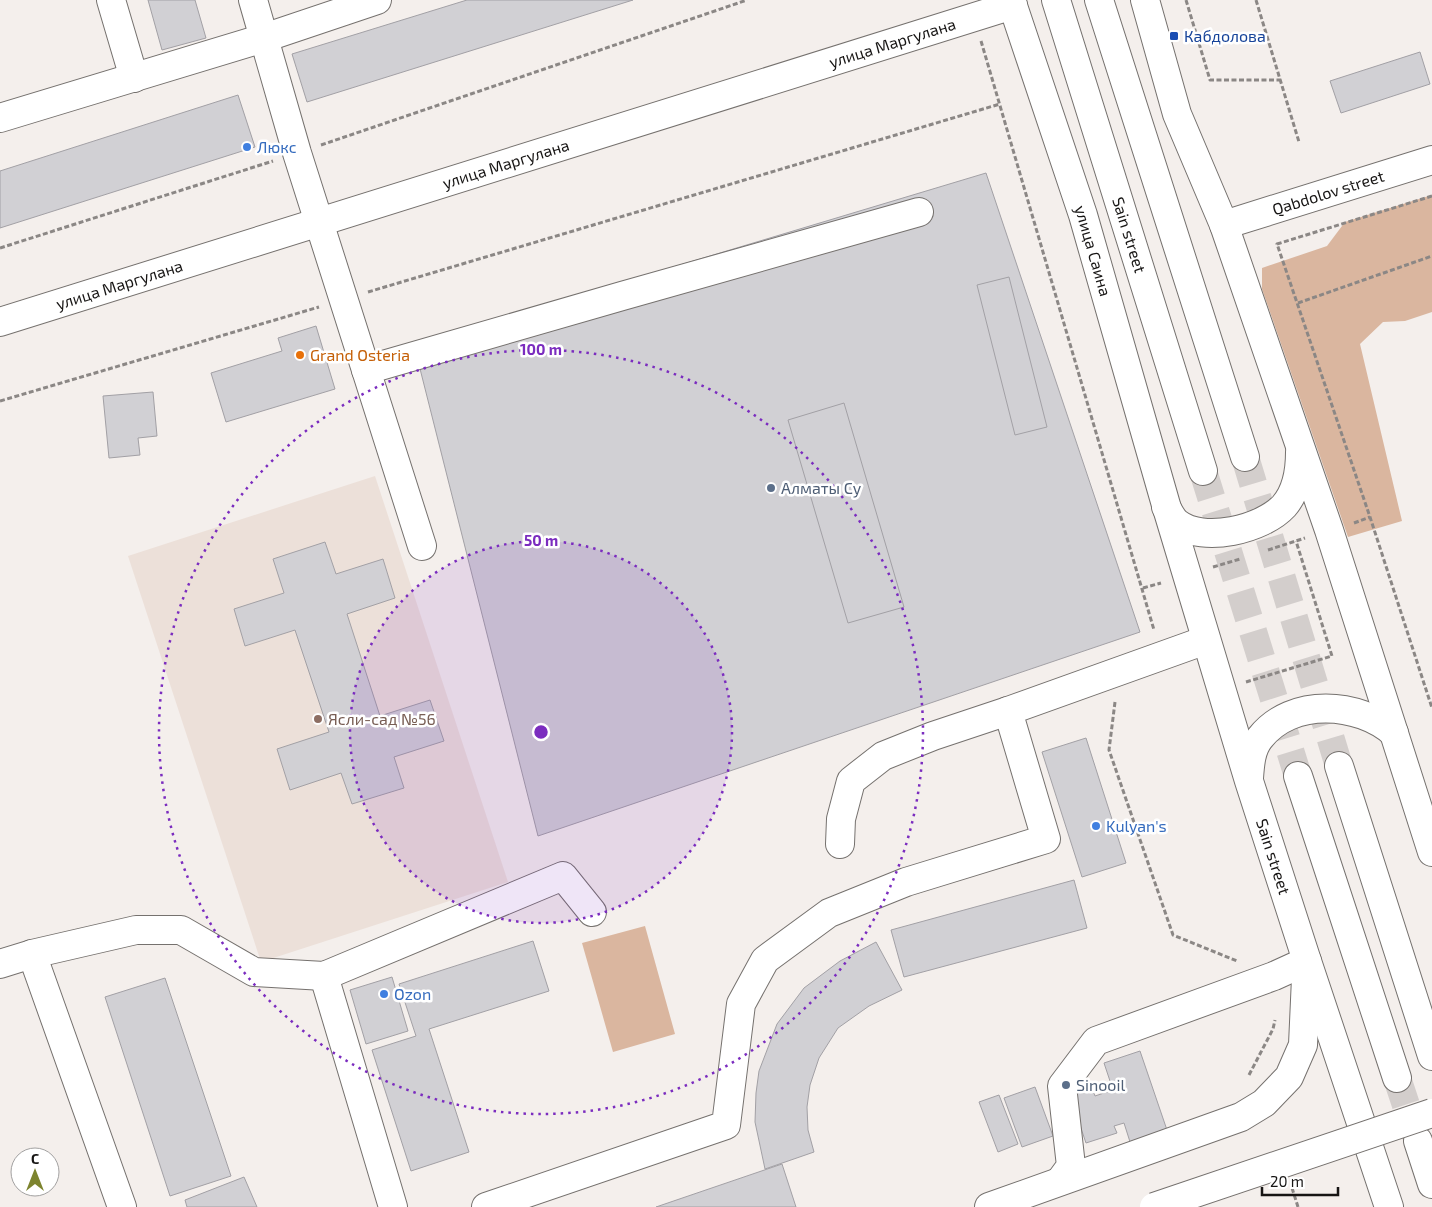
<svg xmlns="http://www.w3.org/2000/svg" width="1432" height="1207" font-family="'Exo 2',sans-serif">
<style>
.built{fill:#ece0d9}
.green{fill:#dab69f}
.building{fill:#d1d0d4;stroke:#a2a0a5}
.lines{fill:none;stroke-linecap:round;stroke-linejoin:round}
.major-tunnel{stroke:#d3cecc;stroke-width:28;stroke-dasharray:28 14;stroke-linecap:butt}
.minor-casing{stroke:#75716e;stroke-width:30}
.major-casing{stroke:#75716e;stroke-width:30}
.path{stroke:#8b8785;stroke-width:3;stroke-dasharray:5 2.5;stroke-linecap:butt}
.minor{stroke:#fff;stroke-width:28}
.major{stroke:#fff;stroke-width:28}
.major-bridge-casing{stroke:#75716e;stroke-width:30;stroke-linecap:butt}
.major-bridge{stroke:#fff;stroke-width:28}
.ring{fill:none;stroke:#7b2cbf;stroke-width:2.5;stroke-dasharray:2.5 5}
.transit-dot{fill:#1a4fb4;stroke:#fff;stroke-width:2}
.shop-dot{fill:#3f7fe0;stroke:#fff;stroke-width:2}
.food-dot{fill:#e8710a;stroke:#fff;stroke-width:2}
.service-dot{fill:#5c6f8a;stroke:#fff;stroke-width:2}
.education-dot{fill:#8d6e63;stroke:#fff;stroke-width:2}
.labels{text-anchor:middle;stroke-width:5;stroke-linejoin:round;paint-order:stroke}
.transit-label{font-size:16px;fill:#164399;stroke:#fff;text-anchor:start}
.street-label{font-size:16px;fill:#171514;stroke:#fff}
.shop-label{font-size:16px;fill:#366cbe;stroke:#fff;text-anchor:start}
.food-label{font-size:16px;fill:#c56008;stroke:#fff;text-anchor:start}
.service-label{font-size:16px;fill:#4e5e75;stroke:#fff;text-anchor:start}
.education-label{font-size:16px;fill:#785e54;stroke:#fff;text-anchor:start}
.centre{fill:#7b2cbf;stroke:#fff;stroke-width:2.5}
.ring-label{font-size:15px;text-anchor:middle;font-weight:bold;fill:#7b2cbf;stroke:#fff;stroke-width:5;stroke-linejoin:round;paint-order:stroke}
</style>
<rect width="100%" height="100%" fill="#f4efec"/>
<!-- built -->
<path class="built" d="M 375,476 L 508,882 L 261,962 L 128,556 Z"/>
<!-- green -->
<path class="green" d="M 1432,195 L 1432,312 L 1405,321 L 1383,322 L 1360,344 L 1402,521 L 1348,537 L 1262,289 L 1262,268 L 1327,246 L 1345,222 Z
M 645,926 L 675,1034 L 613,1052 L 582,943 Z"/>
<!-- building -->
<path class="building" d="M 148,0 L 195,0 L 206,38 L 162,50 Z
M 467,0 L 633,0 L 307,102 L 292,54 Z
M 1420,52 L 1430,84 L 1341,113 L 1330,81 Z
M 238,95 L 255,147 L 0,228 L 0,171 Z
M 986,173 L 1140,632 L 538,836 L 414,345 Z
M 1009,277 L 1047,427 L 1015,435 L 977,285 Z
M 316,326 L 335,389 L 226,422 L 211,373 L 282,351 L 278,338 Z
M 153,392 L 157,436 L 138,438 L 140,455 L 109,458 L 103,396 Z
M 844,403 L 904,607 L 848,623 L 788,420 Z
M 325,542 L 336,574 L 383,559 L 395,598 L 347,614 L 380,716 L 430,700 L 444,741 L 394,757 L 404,788 L 352,804 L 341,773 L 290,790 L 277,749 L 329,732 L 295,630 L 245,646 L 234,609 L 284,593 L 273,559 Z
M 1086,738 L 1126,863 L 1082,877 L 1042,752 Z
M 1074,880 L 1087,928 L 904,977 L 891,930 Z
M 533,941 L 549,991 L 429,1029 L 469,1152 L 411,1171 L 372,1050 L 416,1036 L 399,984 Z
M 876,942 L 902,990 L 869,1006 L 838,1028 L 819,1058 L 810,1085 L 807,1107 L 808,1130 L 814,1152 L 765,1169 L 755,1122 L 756,1093 L 759,1071 L 777,1024 L 804,988 L 840,961 Z
M 392,977 L 408,1031 L 366,1044 L 350,990 Z
M 165,978 L 231,1176 L 170,1196 L 105,997 Z
M 1140,1051 L 1168,1133 L 1131,1145 L 1124,1123 L 1114,1126 L 1117,1133 L 1086,1143 L 1070,1096 L 1092,1088 L 1095,1096 L 1113,1090 L 1104,1063 Z
M 1035,1087 L 1053,1136 L 1022,1147 L 1004,1098 Z
M 999,1095 L 1018,1144 L 998,1152 L 979,1102 Z
M 782,1164 L 796,1207 L 656,1207 Z
M 244,1177 L 257,1207 L 187,1207 L 185,1200 Z"/>
<g class="lines">
<!-- major-tunnel -->
<path class="major-tunnel" d="M 1245,457 L 1339,766
M 1203,471 L 1298,776
M 1397,1078 L 1418,1141"/>
<defs>
<g id="minor">
<path d="M 111,0 L 134,78"/>
<path d="M 253,0 L 297,153 L 422,546"/>
<path d="M 0,118 L 264,38 L 377,0"/>
<path id="s1" d="M 1224,225 L 1432,160"/>
<path id="s2" d="M 0,322 L 1013,5"/>
<path d="M 366,370 L 622,296 L 919,212"/>
<path d="M 840,844 L 841,819 L 851,781 L 883,756 L 933,736 L 1008,711 L 1206,640"/>
<path d="M 32,954 L 122,1207"/>
<path d="M 0,964 L 32,954 L 136,930 L 181,930 L 254,972 L 324,976 L 563,876 L 592,912"/>
<path d="M 324,976 L 393,1207"/>
<path d="M 1060,1181 L 1071,1166 L 1062,1086 L 1096,1041 L 1274,976 L 1307,961"/>
<path d="M 486,1207 L 726,1125 L 741,1004 L 765,960 L 829,913 L 906,882 L 1046,839 L 1008,711"/>
</g>
<g id="major">
<path id="s3" d="M 1011,0 L 1083,215 L 1166,505 L 1249,781 L 1307,961 L 1389,1207"/>
<path id="s4" d="M 1056,0 L 1203,471"/>
<path d="M 1099,0 L 1245,457"/>
<path d="M 1145,0 L 1177,114 L 1224,225 L 1300,446 L 1329,530 L 1432,852"/>
<path d="M 1166,507 C 1169,512 1172,519 1177,523 C 1203,544 1263,529 1284,506 C 1297,491 1300,472 1300,452"/>
<path d="M 1339,766 L 1432,1056"/>
<path d="M 1298,776 L 1397,1078"/>
<path d="M 1249,778 C 1250,764 1251,749 1260,738 C 1292,697 1359,702 1394,733"/>
<path d="M 1418,1141 L 1432,1184"/>
<path d="M 989,1207 L 1241,1117 L 1264,1103 L 1289,1077 L 1303,1045 L 1306,978"/>
</g>
</defs>
<!-- minor casing -->
<use href="#minor" class="minor-casing"/>
<!-- major casing -->
<use href="#major" class="major-casing"/>
<!-- path -->
<path class="path" d="M 1186,0 L 1210,80 L 1281,80
M 1256,0 L 1299,142
M 981,41 L 1154,630
M 321,145 L 747,0
M 1432,196 L 1277,244 L 1370,517 L 1432,708
M 0,248 L 273,161
M 368,292 L 1000,104
M 1298,303 L 1432,256
M 0,401 L 319,307
M 1354,523 L 1370,517
M 1268,550 L 1305,538
M 1213,567 L 1240,559
M 1143,588 L 1161,583
M 1246,682 L 1332,656 L 1296,541
M 1115,702 L 1109,750 L 1173,935 L 1237,961
M 1249,1075 L 1273,1029 L 1275,1020
M 1292,1188 L 1298,1207"/>
<!-- minor -->
<use href="#minor" class="minor"/>
<!-- major -->
<use href="#major" class="major"/>
<defs>
<path id="major-bridge" d="M 1154,1207 L 1432,1113"/>
</defs>
<!-- major-bridge casing -->
<use href="#major-bridge" class="major-bridge-casing"/>
<!-- major-bridge -->
<use href="#major-bridge" class="major-bridge"/>
</g>
<!-- distance rings -->
<circle cx="541" cy="732" r="191" fill="#7b2cbf" fill-opacity=".12"/>
<g class="ring">
<circle cx="541" cy="732" r="191"/>
<circle cx="541" cy="732" r="382"/>
</g>
<!-- markers -->
<rect class="transit-dot" x="1169" y="31" width="10" height="10" rx="2.5"/>
<g class="shop-dot">
<circle cx="247" cy="147" r="5"/>
<circle cx="1096" cy="826" r="5"/>
<circle cx="384" cy="994" r="5"/>
</g>
<circle class="food-dot" cx="300" cy="355" r="5"/>
<g class="service-dot">
<circle cx="771" cy="488" r="5"/>
<circle cx="1066" cy="1085" r="5"/>
</g>
<circle class="education-dot" cx="318" cy="719" r="5"/>
<g class="labels">
<!-- transit labels -->
<g class="transit-label">
<text x="1184" y="42">Кабдолова</text>
</g>
<!-- street labels -->
<g class="street-label">
<text dy="6" stroke="none"><textPath href="#s2" startOffset="935">улица Маргулана</textPath></text>
<text dy="6" stroke="none"><textPath href="#s2" startOffset="530">улица Маргулана</textPath></text>
<text dy="6" stroke="none"><textPath href="#s1" startOffset="109">Qabdolov street</textPath></text>
<text dy="6" stroke="none"><textPath href="#s4" startOffset="246">Sain street</textPath></text>
<text dy="6" stroke="none"><textPath href="#s3" startOffset="264">улица Саина</textPath></text>
<text dy="6" stroke="none"><textPath href="#s2" startOffset="125">улица Маргулана</textPath></text>
<text dy="6" stroke="none"><textPath href="#s3" startOffset="896">Sain street</textPath></text>
</g>
<!-- shop labels -->
<g class="shop-label">
<text x="257" y="153">Люкс</text>
<text x="1106" y="832">Kulyan's</text>
<text x="394" y="1000">Ozon</text>
</g>
<!-- food labels -->
<g class="food-label">
<text x="310" y="361">Grand Osteria</text>
</g>
<!-- service labels -->
<g class="service-label">
<text x="781" y="494">Алматы Су</text>
<text x="1076" y="1091">Sinooil</text>
</g>
<!-- education labels -->
<g class="education-label">
<text x="328" y="725">Ясли-сад №56</text>
</g>
</g>
<circle cx="541" cy="732" r="8" class="centre"/>
<g class="ring-label">
<text x="541" y="355">100 m</text>
<text x="541" y="546">50 m</text>
</g>
<!-- north arrow -->
<g transform="translate(35 1172)"><circle r="24" fill="#ffffff" stroke="#a2a1a1"/>
<path d="M0-4L9 19L0 12L-9 19Z" fill="#7d842f"/>
<text y="-8" font-size="14" font-weight="bold" text-anchor="middle" fill="#171514">С</text>
</g>
<!-- scale -->
<path d="M1262 1187v8h76v-8" fill="none" stroke="#171514" stroke-width="2.5"/>
<text x="1270" y="1187" font-size="15" fill="#171514" stroke="#ffffff" stroke-width="4" paint-order="stroke">20 m</text>
</svg>
